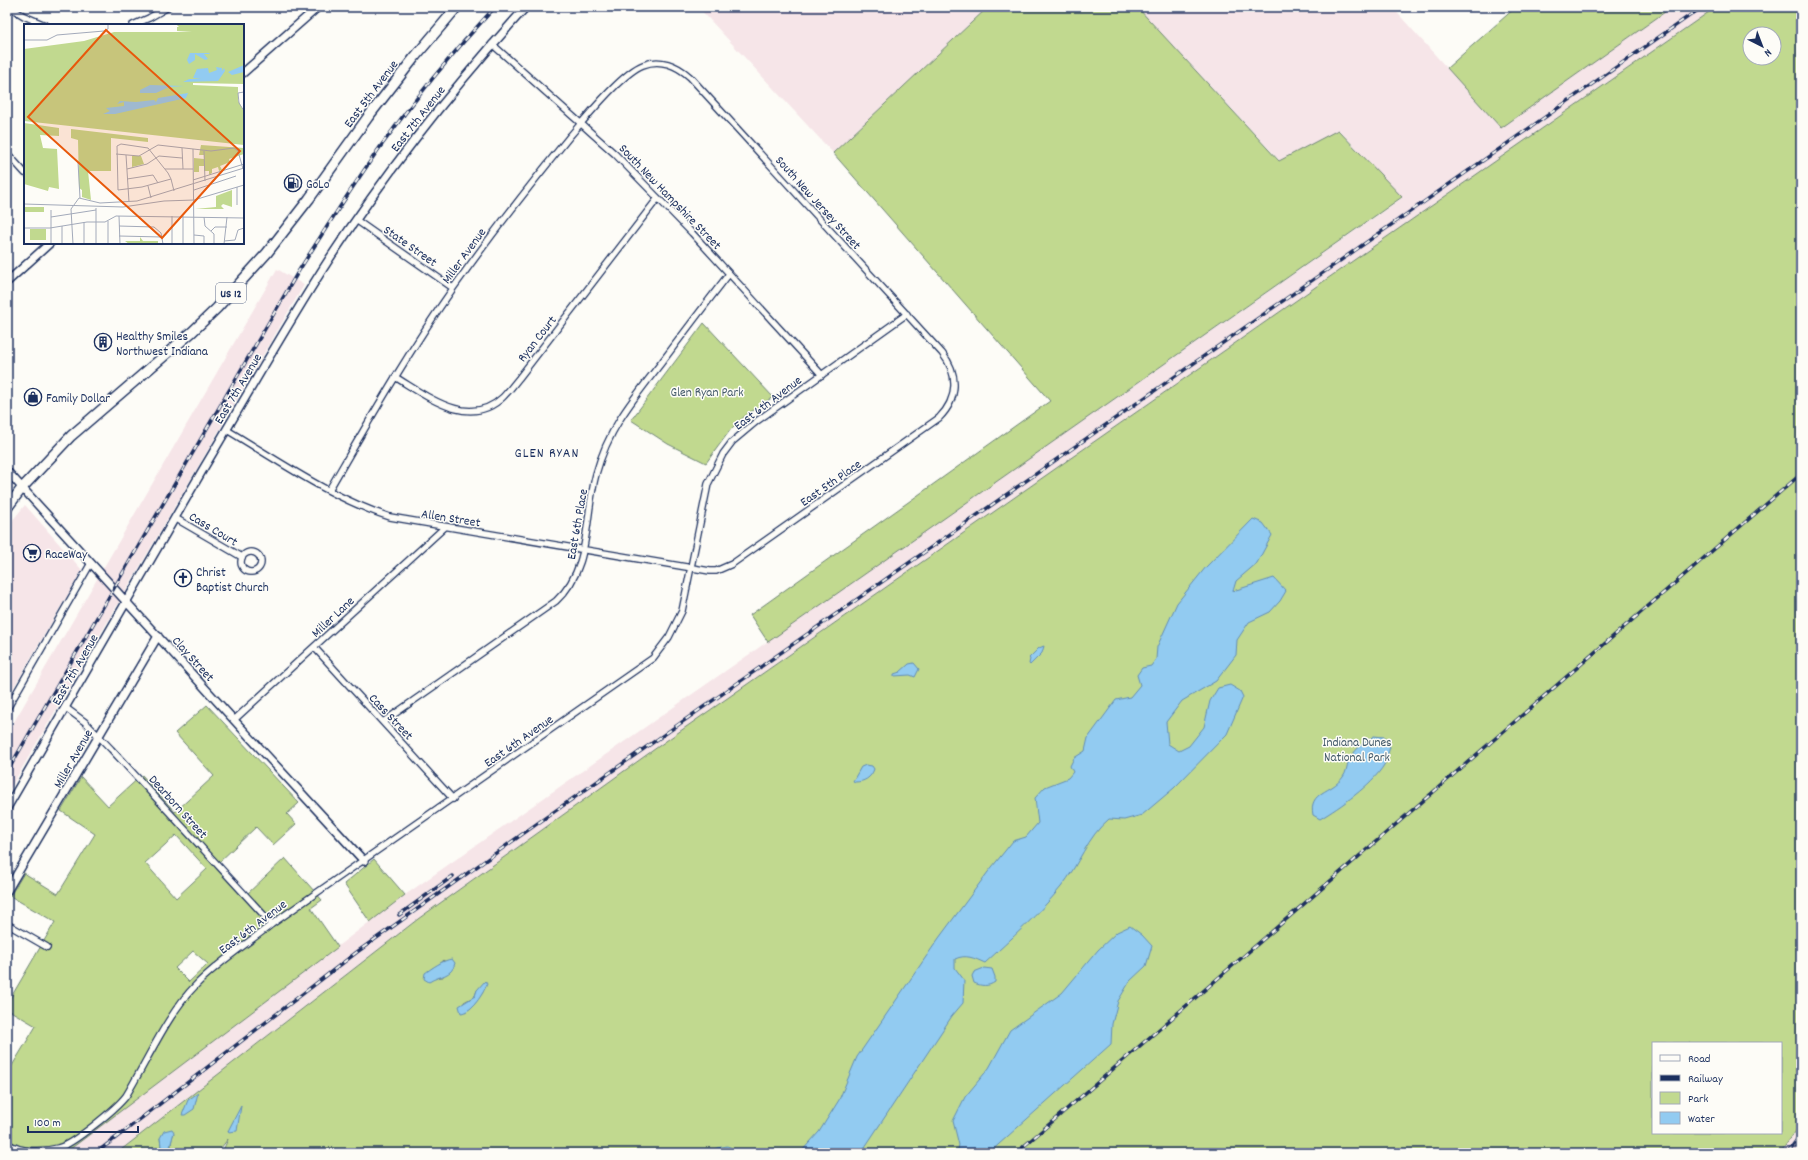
<svg xmlns="http://www.w3.org/2000/svg" width="1808" height="1160" font-family="Dekko,sans-serif">
<style>
.built{fill:#f6e5e8}
.green{fill:#c1d98f;stroke:#6e8476;fill-rule:evenodd}
.water{fill:#92cbf1;stroke:#628db6}
.lines{fill:none;stroke-linecap:round;stroke-linejoin:round}
.minor-casing{stroke:#1b2f5e;stroke-width:8}
.tertiary-casing{stroke:#1b2f5e;stroke-width:10}
.primary-casing{stroke:#1b2f5e;stroke-width:12}
.minor{stroke:#fdfcf7;stroke-width:5.5}
.tertiary{stroke:#fdfcf7;stroke-width:7}
.primary{stroke:#fdfcf7;stroke-width:9}
.rail-casing{stroke:#1b2f5e;stroke-width:3.5}
.rail{stroke:#fdfcf7;stroke-width:2;stroke-dasharray:6;stroke-linecap:butt}
.labels{text-anchor:middle;stroke-width:3;stroke-linejoin:round;paint-order:stroke}
.shield{fill:#fdfcf7;stroke:#5f6c8c;stroke-width:1}
.shield-label{font-size:12px;font-weight:bold;fill:#1b2f5e}
.street-label{font-size:13px;fill:#1b2f5e;stroke:#fdfcf7}
.poi-label{font-size:13px;fill:#1b2f5e;stroke:#fdfcf7;text-anchor:start}
.park-label{font-size:13px;fill:#445a6a;stroke:#fdfcf7}
.neighbourhood-label{font-size:14px;letter-spacing:1px;fill:#1b2f5e;stroke:#fdfcf7}
.inset-road{fill:none;stroke:#a3aaba;stroke-width:1}
.view{fill:#e8590c;fill-opacity:0.15;stroke:#e8590c;stroke-width:2}
.inset-edge{fill:none;stroke:#1b2f5e;stroke-width:2}
</style>
<rect width="100%" height="100%" fill="#fdfcf7"/>
<filter id="ink" filterUnits="userSpaceOnUse"><feTurbulence type="fractalNoise" baseFrequency=".025" numOctaves="2"/><feDisplacementMap in="SourceGraphic" scale="8" xChannelSelector="R" yChannelSelector="G"/><feConvolveMatrix kernelMatrix="1 2 1 2 8 2 1 2 1" color-interpolation-filters="sRGB"/></filter>
<g filter="url(#ink)">
<!-- built -->
<path class="built" d="M 698,7 L 988,7 L 833,153 Z
M 1137,7 L 1392,7 L 1501,128 L 1671,7 L 1716,7 L 666,741 L 418,919 L 117,1153 L 65,1153 L 405,895 L 1402,198 L 1339,130 L 1280,161 Z
M 277,269 L 304,285 L 7,794 L 7,734 Z
M 25,505 L 82,570 L 7,699 L 7,527 Z
M 1801,1124 L 1801,1153 L 1780,1153 L 1800,1127 Z"/>
<!-- green -->
<path class="green" d="M 988,7 L 1137,7 L 1279,161 L 1338,130 L 1402,197 L 768,642 L 750,615 L 1050,401 L 833,153 Z
M 1516,7 L 1672,7 L 1501,128 L 1447,68 Z
M 1716,7 L 1801,7 L 1801,1124 L 1780,1153 L 222,1153 L 228,1139 L 217,1153 L 170,1153 L 172,1138 L 174,1133 L 160,1138 L 161,1146 L 158,1153 L 117,1153 L 418,919 L 666,741 ZM 1750,34 L 1774,34 L 1774,58 L 1750,58 ZM 444,960 L 443,977 L 434,978 L 431,969 L 437,966 ZM 477,990 L 483,992 L 472,1007 L 465,1012 L 464,1002 L 475,996 ZM 1653,1043 L 1781,1043 L 1781,1133 L 1653,1133 Z
M 704,323 L 773,397 L 745,416 L 731,429 L 706,463 L 668,444 L 631,420 Z
M 207,705 L 299,803 L 287,814 L 296,824 L 273,845 L 256,827 L 217,864 L 246,895 L 285,858 L 322,900 L 311,908 L 338,947 L 65,1153 L 7,1153 L 7,1074 L 36,1026 L 7,1009 L 7,1004 L 55,922 L 10,896 L 24,873 L 58,894 L 95,834 L 61,811 L 81,777 L 108,806 L 142,775 L 175,812 L 214,776 L 175,733 ZM 176,835 L 207,869 L 176,898 L 145,863 ZM 193,951 L 208,964 L 189,982 L 175,968 Z
M 374,859 L 405,895 L 370,922 L 344,884 Z"/>
<!-- water -->
<path class="water" d="M 1253,519 L 1263,523 L 1272,535 L 1257,563 L 1236,581 L 1233,591 L 1274,578 L 1286,591 L 1280,601 L 1270,612 L 1249,622 L 1237,640 L 1236,655 L 1216,681 L 1182,701 L 1166,722 L 1168,744 L 1179,751 L 1189,746 L 1204,727 L 1210,701 L 1218,688 L 1230,685 L 1240,691 L 1243,697 L 1227,734 L 1174,788 L 1142,815 L 1124,820 L 1109,819 C 1087,837 1079,865 1061,887 C 1039,914 1011,939 985,963 C 974,958 966,954 955,959 L 955,968 L 964,980 L 963,1003 L 952,1016 L 861,1153 L 800,1153 L 819,1132 L 839,1100 L 857,1057 L 939,938 L 988,872 L 1013,841 L 1026,837 L 1038,823 L 1035,798 L 1045,787 L 1068,778 L 1073,772 L 1070,766 L 1074,758 L 1085,751 L 1088,738 L 1116,700 L 1130,697 L 1140,685 L 1137,675 L 1142,668 L 1151,666 L 1156,659 L 1157,647 L 1177,603 L 1206,567 Z
M 1044,646 L 1042,653 L 1030,665 L 1029,664 L 1030,659 L 1029,658 L 1039,648 Z
M 914,663 L 919,669 L 915,677 L 910,675 L 894,676 L 894,674 L 900,672 L 909,664 Z
M 1374,736 L 1384,737 L 1390,747 C 1388,753 1387,760 1384,765 C 1372,785 1340,807 1320,819 L 1313,815 C 1308,791 1332,793 1343,777 C 1346,773 1347,767 1348,762 C 1353,751 1364,742 1374,736 Z
M 866,765 L 872,766 L 874,769 C 871,778 864,782 855,782 L 853,781 L 861,767 Z
M 1130,926 L 1142,935 L 1152,946 L 1146,966 L 1130,981 L 1118,1001 L 1112,1024 L 1111,1044 L 989,1153 L 957,1153 L 959,1145 L 953,1121 L 965,1097 L 989,1068 L 1010,1030 L 1062,993 L 1098,950 L 1117,932 Z
M 452,959 L 455,963 C 452,977 440,975 429,982 L 424,979 L 425,973 C 432,968 443,960 452,959 Z
M 984,968 L 992,969 L 995,977 L 995,982 C 988,987 981,986 974,983 L 972,976 L 974,972 Z
M 485,981 L 487,984 C 483,994 472,1012 461,1013 L 459,1006 L 475,996 L 477,990 Z
M 198,1093 L 194,1109 L 185,1115 L 182,1115 L 188,1100 Z
M 241,1106 L 237,1131 L 228,1132 L 229,1129 Z
M 172,1129 L 174,1132 L 170,1147 L 172,1151 L 170,1153 L 158,1153 L 161,1146 L 160,1138 L 164,1131 Z
M 727,1146 L 732,1148 L 733,1153 L 707,1153 L 717,1148 Z"/>
<g class="lines">
<defs>
<path id="minor" d="M 9,7 L 24,16 L 45,25
M 133,25 L 149,18 L 168,7
M 492,44 L 615,154 L 692,233 L 822,375
M 7,153 L 25,173
M 356,220 L 453,288
M 395,377 C 427,396 469,430 503,397 C 509,391 514,384 519,378 L 658,198
M 227,430 C 279,461 331,498 390,517 L 710,571 L 716,571 L 732,564 L 939,418 C 958,399 959,374 942,353 L 690,77 C 677,65 660,58 643,65 C 622,73 586,118 570,136 C 530,185 491,235 454,287 C 408,352 369,421 329,490
M 175,518 L 242,557
M241 562a10 10 0 1 1 20 0a10 10 0 1 1-20 0Z
M 314,647 L 453,799
M 66,708 L 85,722 L 111,749 L 272,924
M 7,709 L 91,563
M 234,720 L 445,527
M 383,722 L 556,601 C 592,568 584,518 596,474 C 609,426 635,397 665,358 C 686,330 707,302 729,274
M 7,924 L 47,947
M 7,1143 C 20,1153 43,1152 58,1148 C 72,1145 117,1108 126,1096 C 147,1061 168,1013 196,985 C 218,962 247,944 272,924 L 653,658 L 669,637 L 682,611 L 708,484 L 723,454 L 732,442 L 757,421 L 907,314"/>
<path id="tertiary" d="M 243,73 L 318,7
M 7,282 L 50,243
M 7,471 L 234,720 L 364,861
M 7,808 C 72,696 137,583 202,471 C 244,401 284,329 328,261 C 387,171 454,86 526,7
M 7,891 L 158,636"/>
<path id="primary" d="M 7,508 L 22,488 L 71,436 L 192,332 L 217,308 L 267,253 L 309,199 L 368,117 L 414,58 L 457,7"/>
</defs>
<!-- minor casing -->
<use href="#minor" class="minor-casing"/>
<!-- tertiary casing -->
<use href="#tertiary" class="tertiary-casing"/>
<!-- primary casing -->
<use href="#primary" class="primary-casing"/>
<!-- minor -->
<use href="#minor" class="minor"/>
<!-- tertiary -->
<use href="#tertiary" class="tertiary"/>
<!-- primary -->
<use href="#primary" class="primary"/>
<defs>
<path id="rail" d="M 7,772 L 298,272 C 324,231 350,190 378,150 C 413,101 453,52 495,7
M 399,915 L 453,876
M 96,1153 L 357,952 L 538,823 L 1702,7
M 1016,1153 L 1801,474
M 1788,1153 L 1801,1135"/>
</defs>
<!-- rail casing -->
<use href="#rail" class="rail-casing"/>
<!-- rail -->
<use href="#rail" class="rail"/>
</g>
</g>
<!-- icons -->
<defs>
<symbol id="fuel-ring" viewBox="-11 -11 22 22"><circle r="9.5" fill="#fdfcf7" stroke="#1b2f5e" stroke-width="1.5"/><path d="M-5.5-6h7V0h2V4h1.3V-2.5L3-4.5l.8-.8L6-3V5H2.5V1h-1V6h-7ZM-4.2-4.7v3.2H.2V-4.7Z" fill="#1b2f5e"/></symbol>
<symbol id="building-ring" viewBox="-11 -11 22 22"><circle r="9.5" fill="#fdfcf7" stroke="#1b2f5e" stroke-width="1.5"/><path d="M-4-6H4V6H1V3H-1V6H-4ZM-2.5-4.3h1.7v1.8h-1.7ZM.8-4.3h1.7v1.8H.8ZM-2.5-1h1.7V.8h-1.7ZM.8-1h1.7V.8H.8Z" fill="#1b2f5e"/></symbol>
<symbol id="shop-ring" viewBox="-11 -11 22 22"><circle r="9.5" fill="#fdfcf7" stroke="#1b2f5e" stroke-width="1.5"/><path d="M-5-2.5h2.3a2.7 3.5 0 0 1 5.4 0H5L5.5 6h-11ZM-1.5-2.5h3a1.5 2.3 0 0 0-3 0Z" fill="#1b2f5e"/></symbol>
<symbol id="supermarket-ring" viewBox="-11 -11 22 22"><circle r="9.5" fill="#fdfcf7" stroke="#1b2f5e" stroke-width="1.5"/><path d="M-6-5.5h2.5l.6 2H6L4.5 2H-2.5L-4.4-4H-6ZM-1.5 3.2a1.3 1.3 0 1 0 .1 0ZM3 3.2a1.3 1.3 0 1 0 .1 0Z" fill="#1b2f5e"/></symbol>
<symbol id="church-ring" viewBox="-11 -11 22 22"><circle r="9.5" fill="#fdfcf7" stroke="#1b2f5e" stroke-width="1.5"/><path d="M-1.2-6h2.4v3.5h3.3v2.4h-3.3V6h-2.4V-.1h-3.3v-2.4h3.3Z" fill="#1b2f5e"/></symbol>
</defs>
<g fill-rule="evenodd">
<use href="#fuel-ring" x="283" y="173" width="20" height="20"/>
<use href="#building-ring" x="93" y="332" width="20" height="20"/>
<use href="#shop-ring" x="23" y="387" width="20" height="20"/>
<use href="#supermarket-ring" x="22" y="543" width="20" height="20"/>
<use href="#church-ring" x="173" y="568" width="20" height="20"/>
</g>
<g class="labels">
<!-- shield labels -->
<rect class="shield" x="216" y="283" width="30" height="20" rx="3"/>
<g class="shield-label">
<text x="231" y="297">US 12</text>
</g>
<!-- street labels -->
<g class="street-label">
<text transform="translate(370 93) rotate(-53)" y="5">East 5th Avenue</text>
<text transform="translate(417 118) rotate(-52)" y="5">East 7th Avenue</text>
<text transform="translate(671 196) rotate(46)" y="5">South New Hampshire Street</text>
<text transform="translate(819 202) rotate(48)" y="5">South New Jersey Street</text>
<text transform="translate(411 245) rotate(35)" y="5">State Street</text>
<text transform="translate(463 255) rotate(-54)" y="5">Miller Avenue</text>
<text transform="translate(536 338) rotate(-52)" y="5">Ryan Court</text>
<text transform="translate(237 388) rotate(-59)" y="5">East 7th Avenue</text>
<text transform="translate(767 402) rotate(-37)" y="5">East 6th Avenue</text>
<text transform="translate(830 482) rotate(-35)" y="5">East 5th Place</text>
<text transform="translate(451 517) rotate(9)" y="5">Allen Street</text>
<text transform="translate(576 524) rotate(-80)" y="5">East 6th Place</text>
<text transform="translate(214 528) rotate(31)" y="5">Cass Court</text>
<text transform="translate(332 616) rotate(-43)" y="5">Miller Lane</text>
<text transform="translate(194 658) rotate(48)" y="5">Clay Street</text>
<text transform="translate(74 669) rotate(-60)" y="5">East 7th Avenue</text>
<text transform="translate(392 716) rotate(47)" y="5">Cass Street</text>
<text transform="translate(518 740) rotate(-35)" y="5">East 6th Avenue</text>
<text transform="translate(72 758) rotate(-60)" y="5">Miller Avenue</text>
<text transform="translate(179 806) rotate(48)" y="5">Dearborn Street</text>
<text transform="translate(252 926) rotate(-37)" y="5">East 6th Avenue</text>
</g>
<!-- poi labels -->
<g class="poi-label">
<text x="306" y="188">GoLo</text>
<text x="116" y="340">Healthy Smiles<tspan x="116" dy="15">Northwest Indiana</tspan></text>
<text x="46" y="402">Family Dollar</text>
<text x="45" y="558">RaceWay</text>
<text x="196" y="576">Christ<tspan x="196" dy="15">Baptist Church</tspan></text>
</g>
<!-- park labels -->
<g class="park-label">
<text x="707" y="396">Glen Ryan Park</text>
<text x="1357" y="746">Indiana Dunes<tspan x="1357" dy="15">National Park</tspan></text>
</g>
<!-- neighbourhood labels -->
<g class="neighbourhood-label">
<text x="547" y="457">GLEN RYAN</text>
</g>
</g>
<!-- overview -->
<g transform="translate(24 24)">
<rect width="220" height="220" fill="#fdfcf7"/>
<path d="M 152,0 L 220,0 L 220,60 L 169,59 L 169,61 L 214,63 L 214,76 L 220,88 L 220,121 L 0,97 L 0,25 L 60,17 L 90,8 L 168,8 L 153,7 L 153,3 L 155,3 ZM 0,99 L 35,104 L 35,112 L 16,111 L 19,124 L 33,125 L 35,165 L 25,163 L 24,167 L 0,160 ZM 47,105 L 124,114 L 124,118 L 87,114 L 87,147 L 64,147 L 67,176 L 58,173 L 58,166 L 55,164 L 54,116 L 47,114 ZM 177,121 L 220,124 L 220,130 L 205,135 L 206,138 L 196,142 L 198,146 L 195,147 L 194,143 L 188,145 L 188,149 L 185,151 L 185,147 L 180,147 L 180,142 L 175,142 L 175,148 L 170,148 L 170,134 L 180,135 L 180,131 L 175,131 ZM 108,132 L 117,132 L 120,140 L 108,143 ZM 208,166 L 208,183 L 199,180 L 197,182 L 200,185 L 171,185 L 192,183 L 192,172 ZM 0,183 L 20,183 L 20,188 L 0,188 ZM 6,205 L 22,205 L 22,216 L 6,216 ZM 116,213 L 119,217 L 134,217 L 134,220 L 105,220 L 101,217 L 116,217 Z" fill="#c1d98f"/>
<path d="M 166,29 L 185,29 L 186,30 L 180,30 L 184,35 L 181,36 L 171,30 L 171,36 L 165,40 L 163,36 ZM 220,41 L 220,48 L 208,51 L 204,48 ZM 192,43 L 198,44 L 198,47 L 200,44 L 201,47 L 194,57 L 159,58 L 165,55 L 177,55 L 169,54 L 173,45 L 184,44 L 185,49 L 193,46 ZM 126,61 L 160,62 L 145,63 L 132,69 L 116,69 L 116,66 ZM 164,69 L 162,74 L 91,90 L 79,90 L 86,87 L 82,84 L 100,82 L 100,78 L 93,80 L 96,77 L 112,78 L 130,76 L 132,78 L 134,74 Z" fill="#92cbf1"/>
<path class="inset-road" d="M 0,16 L 23,16 L 33,11 L 80,7 L 84,5 L 84,0M 220,68 L 214,69 L 215,79 L 220,87M 158,124 L 159,145M 169,125 L 170,220M 180,127 L 181,157M 92,130 L 115,132 L 134,121 L 187,127 L 210,124 L 214,127 L 219,145M 102,131 L 105,178M 54,138 L 56,174M 103,145 L 123,140 L 135,132 L 158,134M 141,145 L 169,145M 103,155 L 129,151 L 134,159M 147,155 L 118,163 L 94,166 L 93,122 L 97,120 L 124,124 L 144,149 L 147,155 L 150,167M 169,156 L 220,140M 124,162 L 127,174M 213,163 L 213,181M 170,166 L 212,152M 0,180 L 99,183 L 140,177 L 170,176 L 220,161M 72,184 L 72,220M 27,186 L 27,220M 95,192 L 96,220M 148,192 L 148,220M 159,192 L 159,220M 27,193 L 72,186M 180,193 L 181,202 L 190,210 L 190,220M 84,197 L 84,220M 60,198 L 60,220M 38,202 L 38,220M 95,202 L 130,203 L 137,209 L 139,220M 0,204 L 26,204 L 63,198 L 81,198 L 92,192 L 220,194M 187,207 L 191,203 L 203,203M 170,211 L 180,212 L 180,220M 95,212 L 138,213M 200,217 L 211,216 L 214,206 L 220,204M 49,220 L 47,185 L 55,174 L 76,179 L 113,177 L 220,144M 200,220 L 203,193"/>
<path class="view" d="M 82,6 L 216,127 L 138,214 L 4,93 Z"/>
<rect width="220" height="220" class="inset-edge"/>
</g>
<!-- margin -->
<rect width="1808" height="1160" fill="none" stroke="#fdfcf7" stroke-width="24"/>
<rect x="12" y="12" width="1784" height="1136" fill="none" stroke="#1b2f5e" stroke-width="1.5" filter="url(#ink)"/>
<!-- legend -->
<rect x="1652" y="1042" width="130" height="92" fill="#fdfcf7" stroke="#a3aaba"/>
<rect x="1660" y="1055" width="20" height="6" fill="#fdfcf7" stroke="#a3aaba"/>
<text x="1688" y="1062" font-size="12" fill="#1b2f5e">Road</text>
<rect x="1660" y="1075" width="20" height="6" fill="#1b2f5e" stroke="#a3aaba"/>
<text x="1688" y="1082" font-size="12" fill="#1b2f5e">Railway</text>
<rect x="1660" y="1092" width="20" height="12" fill="#c1d98f" stroke="#a3aaba"/>
<text x="1688" y="1102" font-size="12" fill="#1b2f5e">Park</text>
<rect x="1660" y="1112" width="20" height="12" fill="#92cbf1" stroke="#a3aaba"/>
<text x="1688" y="1122" font-size="12" fill="#1b2f5e">Water</text>
<!-- north arrow -->
<g transform="translate(1762 46) rotate(138)"><circle r="19" fill="#fdfcf7" stroke="#a3aaba"/>
<path d="M0-3L7 15L0 10L-7 15Z" fill="#1b2f5e"/>
<text y="-6" font-size="11" font-weight="bold" text-anchor="middle" fill="#1b2f5e">N</text>
</g>
<!-- scale -->
<path d="M28 1126v6h110v-6" fill="none" stroke="#1b2f5e" stroke-width="2"/>
<text x="34" y="1126" font-size="12" fill="#1b2f5e" stroke="#fdfcf7" stroke-width="3" paint-order="stroke">100 m</text>
</svg>
